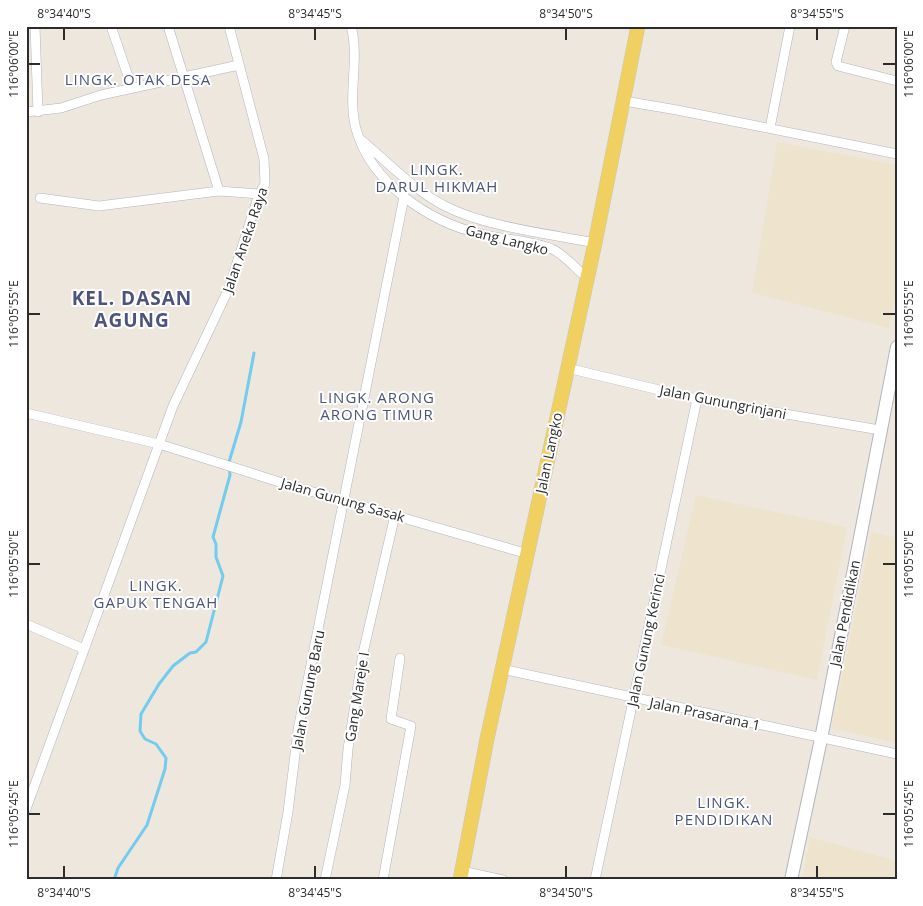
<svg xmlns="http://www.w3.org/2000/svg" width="923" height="906" font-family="'Open Sans',sans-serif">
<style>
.education{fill:#eee4ce}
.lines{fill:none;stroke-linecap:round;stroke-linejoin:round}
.stream{stroke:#72ccee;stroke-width:3}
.street-casing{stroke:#b2b4bf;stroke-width:10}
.secondary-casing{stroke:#b2b4bf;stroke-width:14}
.primary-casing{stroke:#c8c8c8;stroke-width:15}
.street{stroke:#fff;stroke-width:9}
.secondary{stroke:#fff;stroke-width:12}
.primary{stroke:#f0d061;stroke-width:14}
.ticks{fill:none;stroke:#2c2c2c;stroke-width:2}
.labels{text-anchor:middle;stroke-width:4;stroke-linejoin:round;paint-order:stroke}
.street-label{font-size:14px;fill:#2c2c2c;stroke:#fff}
.neighbourhood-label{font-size:15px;letter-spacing:1px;fill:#4c547c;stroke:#fff}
.district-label{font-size:19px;font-weight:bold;letter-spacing:1px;fill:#4c547c;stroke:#fff}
.neatline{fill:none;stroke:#2c2c2c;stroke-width:2}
.ticks-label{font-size:12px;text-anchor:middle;fill:#2c2c2c}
</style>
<rect width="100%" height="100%" fill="#ede7de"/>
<!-- education -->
<path class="education" d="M 777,142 L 897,165 L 897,289 L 889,328 L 752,293 Z
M 696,495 L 847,527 L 817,680 L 661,645 Z
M 872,532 L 897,538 L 897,743 L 831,728 Z
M 810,837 L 897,861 L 897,880 L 802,880 Z"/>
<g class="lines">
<!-- stream -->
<path class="stream" d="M 114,880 L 118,868 L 147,825 L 165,769 L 166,758 L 156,744 L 145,739 L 140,731 L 141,714 L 159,684 L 173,666 L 190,653 L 196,652 L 206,642 L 223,576 L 216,557 L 216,544 L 213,537 L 230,475 L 229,462 L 241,422 L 254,353"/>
<defs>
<path id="street" d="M 35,26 L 38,112
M 111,26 L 132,88
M 168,26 L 219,191
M 351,26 C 360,59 347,96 356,129 C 371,183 429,222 481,234 C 504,240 530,240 552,249 C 565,255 576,269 587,278
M 845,26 L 836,62 L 838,66 L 897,81
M 624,101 L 677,110 L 897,154
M 26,112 L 61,108 L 101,95 L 239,65
M 770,128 L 790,26
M 360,139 C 388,162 414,191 447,207 C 487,227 550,234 595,243
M 40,198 L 99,206 L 219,191 L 259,194
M 567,368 L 697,399 L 880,430
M 26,413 L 159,444 L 289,485 L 528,554
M 26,624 L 84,649
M 502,669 L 897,754
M 26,809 L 173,406 L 229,288 L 259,194 L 265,184 L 264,159 L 229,26
M 462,871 L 503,880
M 276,880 L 288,812 L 298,730 L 404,197
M 325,880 L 345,785 L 348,749 L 363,653 L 395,515
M 383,880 L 411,726 L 391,719 L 400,658
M 595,880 L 697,399"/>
<path id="secondary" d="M 791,880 L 821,739 L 897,347"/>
<path id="primary" d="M 460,880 L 487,739 L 595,243 L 638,26"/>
</defs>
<!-- street casing -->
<use href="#street" class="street-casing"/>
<!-- secondary casing -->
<use href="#secondary" class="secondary-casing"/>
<!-- primary casing -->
<use href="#primary" class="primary-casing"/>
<!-- street -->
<use href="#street" class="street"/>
<!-- secondary -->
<use href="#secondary" class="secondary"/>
<!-- primary -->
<use href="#primary" class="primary"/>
</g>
<!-- ticks -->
<path class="ticks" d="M 64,28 L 64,40M 315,28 L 315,40M 566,28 L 566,40M 817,28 L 817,40M 28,64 L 40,64M 883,64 L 896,64M 28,314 L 40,314M 883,314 L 896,314M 28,564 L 40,564M 883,564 L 896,564M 28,814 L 40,814M 883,814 L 896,814M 64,866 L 64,878M 315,866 L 315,878M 566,866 L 566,878M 817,866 L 817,878"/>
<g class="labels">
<!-- street labels -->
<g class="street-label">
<text transform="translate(245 240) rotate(-71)" y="5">Jalan Aneka Raya</text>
<text transform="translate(507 240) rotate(14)" y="5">Gang Langko</text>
<text transform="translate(723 402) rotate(11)" y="5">Jalan Gunungrinjani</text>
<text transform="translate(549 453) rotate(-78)" y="5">Jalan Langko</text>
<text transform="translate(343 500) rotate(16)" y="5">Jalan Gunung Sasak</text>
<text transform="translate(845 613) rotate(-79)" y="5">Jalan Pendidikan</text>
<text transform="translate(646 640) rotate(-78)" y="5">Jalan Gunung Kerinci</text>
<text transform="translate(308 690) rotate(-79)" y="5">Jalan Gunung Baru</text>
<text transform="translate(357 697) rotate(-81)" y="5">Gang Mareje I</text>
<text transform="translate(705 714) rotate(12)" y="5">Jalan Prasarana 1</text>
</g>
<!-- neighbourhood labels -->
<g class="neighbourhood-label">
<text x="138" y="85">LINGK. OTAK DESA</text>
<text x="437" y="175">LINGK.<tspan x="437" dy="17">DARUL HIKMAH</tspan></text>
<text x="377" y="403">LINGK. ARONG<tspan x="377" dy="17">ARONG TIMUR</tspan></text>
<text x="156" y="591">LINGK.<tspan x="156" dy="17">GAPUK TENGAH</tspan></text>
<text x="724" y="808">LINGK.<tspan x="724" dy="17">PENDIDIKAN</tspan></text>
</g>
<!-- district labels -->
<g class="district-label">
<text x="132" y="305">KEL. DASAN<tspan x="132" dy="22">AGUNG</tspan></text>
</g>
</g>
<!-- border -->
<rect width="923" height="906" fill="none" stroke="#ffffff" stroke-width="55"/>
<rect x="28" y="28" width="868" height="850" class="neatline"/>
<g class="ticks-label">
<text x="64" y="18">8°34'40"S</text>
<text x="315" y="18">8°34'45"S</text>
<text x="566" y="18">8°34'50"S</text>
<text x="817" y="18">8°34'55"S</text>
<text transform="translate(909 64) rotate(-90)" y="4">116°06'00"E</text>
<text transform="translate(14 64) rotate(-90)" y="4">116°06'00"E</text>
<text transform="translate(909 314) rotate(-90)" y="4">116°05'55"E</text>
<text transform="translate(14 314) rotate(-90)" y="4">116°05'55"E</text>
<text transform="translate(909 564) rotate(-90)" y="4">116°05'50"E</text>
<text transform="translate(14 564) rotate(-90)" y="4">116°05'50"E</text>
<text transform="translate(909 814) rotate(-90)" y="4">116°05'45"E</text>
<text transform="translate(14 814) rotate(-90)" y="4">116°05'45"E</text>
<text x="64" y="897">8°34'40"S</text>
<text x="315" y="897">8°34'45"S</text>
<text x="566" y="897">8°34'50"S</text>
<text x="817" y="897">8°34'55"S</text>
</g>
</svg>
